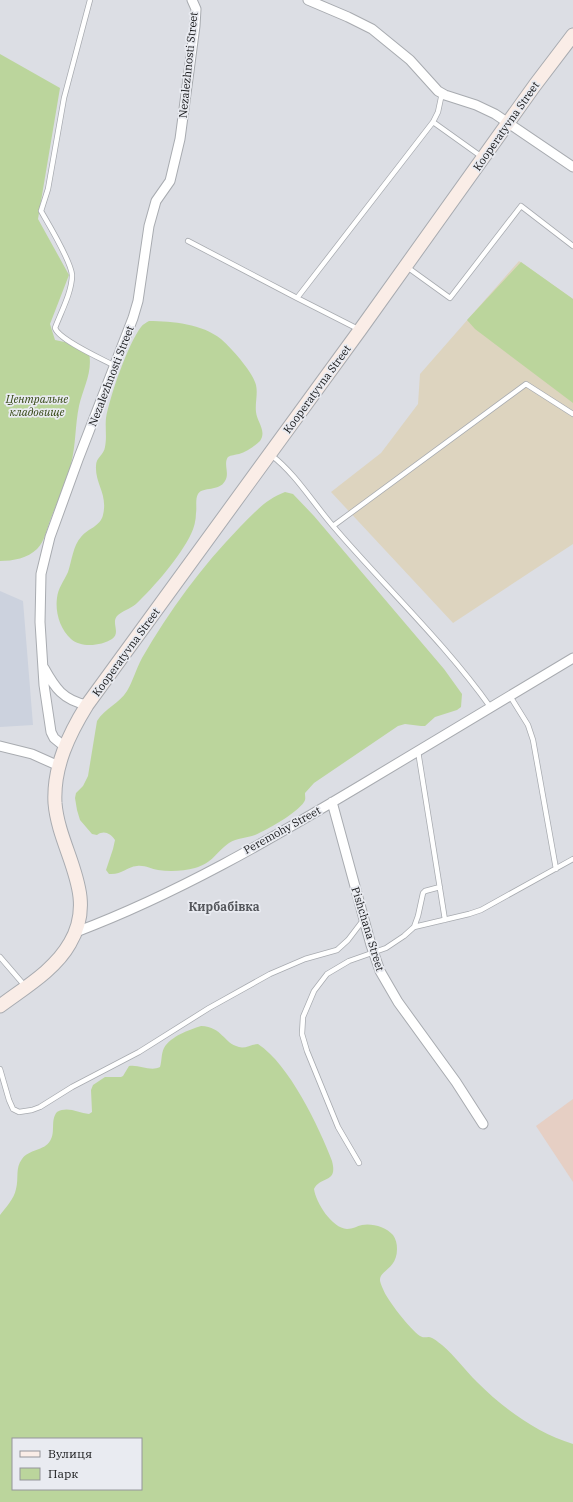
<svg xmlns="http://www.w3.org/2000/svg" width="573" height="1502" font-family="'IBM Plex Serif',serif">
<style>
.built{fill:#ccd2de}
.industrial{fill:#e6cfc4}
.education{fill:#ddd4bf}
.green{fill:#bbd59c;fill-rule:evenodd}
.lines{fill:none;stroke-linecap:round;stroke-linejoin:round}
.lane-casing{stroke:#a8abb0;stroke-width:6}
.street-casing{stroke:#a8abb0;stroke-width:11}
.secondary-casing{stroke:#a8abb0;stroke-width:15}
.lane{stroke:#fff;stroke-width:4.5}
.street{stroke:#fff;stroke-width:9}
.secondary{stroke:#faede7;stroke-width:13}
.labels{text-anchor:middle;stroke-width:3.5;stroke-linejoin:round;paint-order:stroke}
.street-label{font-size:11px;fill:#161719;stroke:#e9ebf1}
.park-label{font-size:11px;font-style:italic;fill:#324511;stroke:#e9ebf1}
.neighbourhood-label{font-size:12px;font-weight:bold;fill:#55575c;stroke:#e9ebf1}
</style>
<rect width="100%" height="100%" fill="#dcdee4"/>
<!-- built -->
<path class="built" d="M 0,591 L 23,601 L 33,725 L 0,727 Z"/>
<!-- industrial -->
<path class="industrial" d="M 573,1099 L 573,1182 L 536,1126 Z"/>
<!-- education -->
<path class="education" d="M 519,261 L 573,299 L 573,544 L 453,623 L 331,492 L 381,453 L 418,404 L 420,374 Z"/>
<!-- green -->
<path class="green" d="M 0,54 L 60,88 L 38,219 L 69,275 L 50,324 L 55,340 L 79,345 L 89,353 C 93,372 83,388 79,406 C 75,425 76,445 71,464 C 67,483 58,500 51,518 C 47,528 45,541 37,549 C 28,558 13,561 0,561 Z
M 521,262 L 573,299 L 573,403 L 475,329 L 467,320 Z
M 149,321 C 173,321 202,324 221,339 C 228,345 234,352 240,359 C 246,367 253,375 256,385 C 258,394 255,403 256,412 C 257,422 267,431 260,441 C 255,446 246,452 239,454 C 235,455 231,455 228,457 C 223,464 230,473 225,481 C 219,492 203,486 198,494 C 195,499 197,507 196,513 C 196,520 194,528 191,534 C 180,557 154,587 136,604 C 130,609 122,611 117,616 C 111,623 121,633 112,639 C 101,646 81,648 71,639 C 60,629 55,612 57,598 C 58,588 64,581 68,572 C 72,560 73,546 81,537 C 88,528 100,527 103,515 C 108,494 95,484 96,466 C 96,457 104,455 105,447 C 107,437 105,428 106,418 C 110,396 128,344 141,327 C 143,324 146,323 149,321 Z
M 285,492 L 293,494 L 314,516 L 444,669 L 462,694 L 461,707 L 457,710 L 435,717 L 425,726 L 421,726 L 405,724 L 398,726 L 314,783 L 305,793 C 305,797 306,799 304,802 C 297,813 267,830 255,835 C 247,838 237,838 229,843 C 216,852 213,863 195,868 C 184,871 170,872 158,870 C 151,869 145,865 137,866 C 126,867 122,875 109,874 L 106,870 L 113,849 L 115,840 C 110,833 104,830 97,835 L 92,834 L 80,820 L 77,810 L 75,798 L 76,793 L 83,786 L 88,776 L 97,721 C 105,708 119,704 127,691 C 133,681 136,669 142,658 C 169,611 202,566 240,527 C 254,513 266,499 285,492 Z
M 201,1026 C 223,1027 223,1043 239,1047 C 245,1049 251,1044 258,1044 C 289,1064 319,1127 332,1161 C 338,1184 321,1175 314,1189 C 316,1203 332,1228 347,1229 C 353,1229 357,1226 362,1225 C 372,1223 386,1227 393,1235 C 396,1239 397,1244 397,1249 C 397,1269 380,1270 380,1280 C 380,1282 382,1287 383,1289 C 387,1300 410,1329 420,1336 C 423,1338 425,1337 429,1337 C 434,1338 438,1342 442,1345 C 455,1356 465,1370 477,1382 C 504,1409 537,1433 573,1444 L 573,1502 L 0,1502 L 0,1215 C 6,1207 14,1199 16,1189 C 19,1178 15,1168 22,1159 C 29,1149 44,1151 50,1141 C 56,1132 50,1120 57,1112 C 68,1106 78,1113 89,1114 L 92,1112 L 91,1090 L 93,1085 L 105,1077 L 121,1077 L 123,1076 L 129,1066 C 139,1064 150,1072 160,1067 C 162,1061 161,1054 164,1048 C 171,1036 189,1030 201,1026 ZM 13,1439 L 141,1439 L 141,1489 L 13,1489 Z"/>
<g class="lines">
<defs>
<path id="lane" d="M 90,0 L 64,98 L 48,189 L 41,211 C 49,225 71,261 72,275 C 72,292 61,312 55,328 C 59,340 102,359 115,366
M 433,122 L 482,157
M 188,241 L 297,298 L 433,122 L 438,112 L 442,93
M 407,267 L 450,298 L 521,206 L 573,246
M 297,298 L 360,330
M 271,455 C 295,473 313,503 333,526 C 385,587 444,642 491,708
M 333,526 L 526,384 L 573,414
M 510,696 L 528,725 L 533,740 L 556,869
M 418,751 L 445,920
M 414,927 L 469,914 L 481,910 L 573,859
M 0,957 L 25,986
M 0,1069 L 9,1100 L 13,1109 L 19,1112 L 32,1110 L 40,1107 L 72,1087 L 139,1052 L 209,1008 L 270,974 L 305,959 L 337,950 L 348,940 L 364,919
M 359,1163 L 338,1127 L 307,1051 L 302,1034 L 303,1017 L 314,991 L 327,974 L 349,961 L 386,948 L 404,936 L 414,927 L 418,916 L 423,893 L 425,891 L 440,887"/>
<path id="street" d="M 308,0 L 348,17 L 372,29 L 410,60 L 438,91 L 445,95 L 476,105 L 495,114 L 573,167
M 44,668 C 55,688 63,700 87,705
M 0,746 L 32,754 L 59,766
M 65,747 L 54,738 L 51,732 L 44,685 L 40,622 L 41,574 L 50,537 L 79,457 L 133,318 L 138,301 L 149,226 L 156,201 L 170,181 L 180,139 L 195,26 L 196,9 L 192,0
M 332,802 L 371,945 L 380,971 L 398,1002 L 456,1082 L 483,1124
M 76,932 C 177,894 271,839 363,784 C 433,742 503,700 573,658"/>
<path id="secondary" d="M 0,1006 C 24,988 55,970 70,943 C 99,894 59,852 55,803 C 53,767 69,734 87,705 L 360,330 L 535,85 L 573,35"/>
</defs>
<!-- lane casing -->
<use href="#lane" class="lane-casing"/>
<!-- street casing -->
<use href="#street" class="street-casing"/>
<!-- secondary casing -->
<use href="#secondary" class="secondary-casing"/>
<!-- lane -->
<use href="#lane" class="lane"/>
<!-- street -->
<use href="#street" class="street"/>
<!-- secondary -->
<use href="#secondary" class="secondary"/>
</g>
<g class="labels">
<!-- street labels -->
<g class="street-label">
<text transform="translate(188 65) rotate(-84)" y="4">Nezalezhnosti Street</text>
<text transform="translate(506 126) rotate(-55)" y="4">Kooperatyvna Street</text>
<text transform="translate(111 376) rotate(-69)" y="4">Nezalezhnosti Street</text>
<text transform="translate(317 389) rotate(-54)" y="4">Kooperatyvna Street</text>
<text transform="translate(126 652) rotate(-54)" y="4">Kooperatyvna Street</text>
<text transform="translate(282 830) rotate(-29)" y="4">Peremohy Street</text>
<text transform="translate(368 929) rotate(73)" y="4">Pishchana Street</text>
</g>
<!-- park labels -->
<g class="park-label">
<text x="37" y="403">Центральне<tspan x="37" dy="13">кладовище</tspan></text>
</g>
<!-- neighbourhood labels -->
<g class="neighbourhood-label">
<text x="224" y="911">Кирбабівка</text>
</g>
</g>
<!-- legend -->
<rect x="12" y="1438" width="130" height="52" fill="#e9ebf1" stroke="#95969b"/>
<rect x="20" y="1451" width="20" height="6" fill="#faede7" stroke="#95969b"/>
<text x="48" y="1458" font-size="12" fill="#161719">Вулиця</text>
<rect x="20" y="1468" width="20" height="12" fill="#bbd59c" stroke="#95969b"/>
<text x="48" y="1478" font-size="12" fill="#161719">Парк</text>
</svg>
